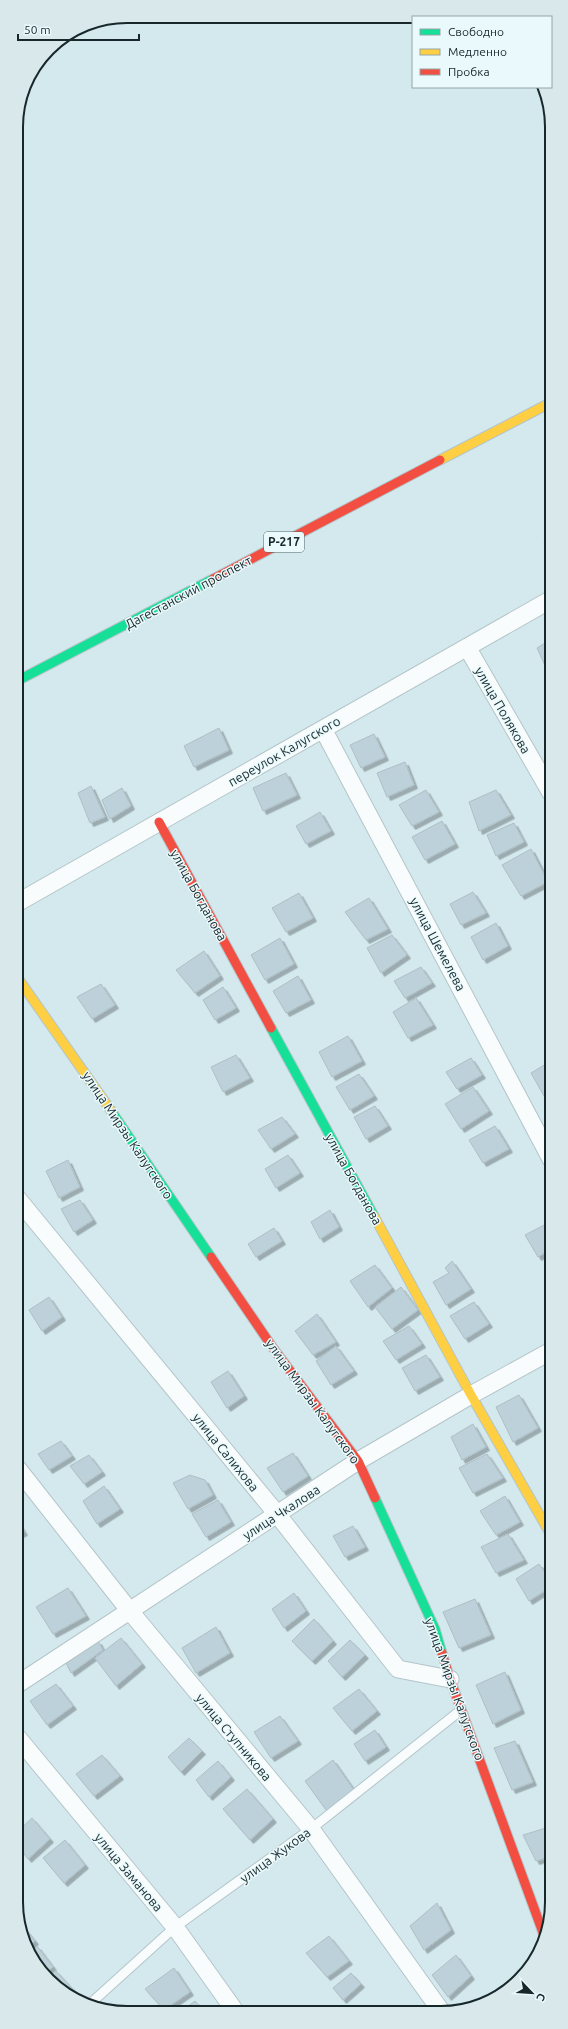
<svg xmlns="http://www.w3.org/2000/svg" width="568" height="2029" font-family="Ubuntu,sans-serif">
<style>
.building{fill:#bcd1da;stroke:#afbec4;filter:url(#shadow)}
.lines{fill:none;stroke-linecap:round;stroke-linejoin:round}
.lane-casing{stroke:#b4c5c9;stroke-width:11}
.street-casing{stroke:#b4c5c9;stroke-width:19}
.fast-casing{stroke:#b4c5c9;stroke-width:11}
.slow-casing{stroke:#b4c5c9;stroke-width:11}
.jam-casing{stroke:#b4c5c9;stroke-width:11}
.lane{stroke:#f8fcfc;stroke-width:9}
.street{stroke:#f8fcfc;stroke-width:17}
.fast{stroke:#16e098;stroke-width:9}
.slow{stroke:#ffcf43;stroke-width:9}
.jam{stroke:#f24e42;stroke-width:9}
.labels{text-anchor:middle;stroke-width:3;stroke-linejoin:round;paint-order:stroke}
.shield{fill:#e9f9fc;stroke:#566669;stroke-width:1}
.shield-label{font-size:12px;font-weight:bold;fill:#17272a}
.street-label{font-size:13px;fill:#17272a;stroke:#e9f9fc}
.rim{fill:none;stroke:#17272a;stroke-width:2}
</style>
<defs>
<filter id="shadow"><feDropShadow dx="3.5" dy="3.5" stdDeviation="0" flood-color="#0004"/></filter>
</defs>
<rect width="100%" height="100%" fill="#d3e9ee"/>
<!-- building -->
<path class="building" d="M 550,538 L 550,555 L 544,542 Z
M 550,640 L 550,668 L 547,670 L 537,648 Z
M 219,728 L 229,750 L 194,767 L 184,746 Z
M 374,734 L 385,757 L 361,768 L 350,745 Z
M 405,762 L 414,785 L 387,797 L 377,773 Z
M 286,773 L 297,795 L 263,811 L 253,788 Z
M 91,786 L 105,817 L 90,823 L 78,793 Z
M 122,788 L 131,806 L 110,819 L 102,800 Z
M 426,790 L 439,812 L 412,826 L 399,805 Z
M 496,790 L 511,815 L 479,831 L 469,802 Z
M 320,812 L 331,831 L 306,844 L 296,826 Z
M 442,821 L 455,844 L 425,860 L 412,837 Z
M 514,823 L 524,842 L 496,856 L 487,835 Z
M 531,849 L 548,882 L 521,896 L 502,865 Z
M 473,892 L 486,913 L 461,925 L 450,904 Z
M 299,893 L 313,918 L 286,932 L 272,908 Z
M 369,898 L 388,929 L 366,940 L 345,912 Z
M 496,923 L 508,946 L 483,960 L 471,937 Z
M 392,935 L 407,955 L 381,973 L 367,948 Z
M 280,938 L 294,964 L 265,980 L 251,955 Z
M 204,951 L 220,976 L 195,993 L 176,970 Z
M 421,967 L 432,983 L 405,998 L 394,981 Z
M 298,976 L 311,1000 L 286,1013 L 273,991 Z
M 101,984 L 115,1005 L 92,1019 L 77,997 Z
M 223,987 L 236,1008 L 215,1020 L 203,1000 Z
M 416,998 L 433,1025 L 408,1038 L 393,1012 Z
M 348,1036 L 362,1061 L 332,1077 L 319,1052 Z
M 236,1055 L 250,1078 L 223,1092 L 211,1067 Z
M 471,1058 L 482,1075 L 457,1089 L 446,1072 Z
M 551,1061 L 551,1092 L 544,1096 L 531,1073 Z
M 359,1074 L 374,1096 L 350,1110 L 336,1087 Z
M 473,1087 L 489,1111 L 461,1129 L 445,1104 Z
M 375,1106 L 388,1126 L 366,1139 L 354,1117 Z
M 282,1117 L 295,1134 L 271,1149 L 258,1130 Z
M 495,1126 L 509,1149 L 483,1163 L 469,1140 Z
M 288,1155 L 300,1173 L 276,1188 L 265,1169 Z
M 68,1160 L 80,1187 L 59,1198 L 46,1171 Z
M 80,1200 L 93,1220 L 74,1232 L 61,1209 Z
M 330,1210 L 339,1227 L 320,1239 L 311,1222 Z
M 550,1222 L 551,1249 L 538,1257 L 525,1235 Z
M 274,1228 L 282,1241 L 256,1257 L 248,1244 Z
M 452,1261 L 471,1289 L 446,1305 L 433,1282 L 449,1273 L 445,1268 Z
M 375,1265 L 392,1288 L 368,1307 L 350,1281 Z
M 401,1287 L 418,1310 L 392,1329 L 375,1307 Z
M 49,1297 L 62,1317 L 42,1331 L 29,1310 Z
M 474,1302 L 489,1324 L 465,1339 L 450,1316 Z
M 317,1314 L 336,1342 L 313,1355 L 295,1331 Z
M 409,1326 L 422,1344 L 396,1360 L 383,1341 Z
M 336,1346 L 354,1371 L 331,1385 L 316,1361 Z
M 426,1355 L 440,1377 L 415,1391 L 402,1368 Z
M 228,1371 L 244,1396 L 227,1408 L 211,1382 Z
M 519,1395 L 538,1428 L 513,1442 L 496,1407 Z
M 473,1424 L 486,1447 L 462,1460 L 451,1437 Z
M 61,1441 L 72,1456 L 49,1470 L 38,1454 Z
M 293,1453 L 308,1476 L 283,1492 L 267,1468 Z
M 487,1454 L 503,1478 L 473,1493 L 459,1468 Z
M 89,1455 L 102,1472 L 84,1484 L 70,1466 Z
M 190,1475 L 205,1480 L 213,1495 L 188,1509 L 173,1483 Z
M 104,1486 L 120,1509 L 97,1524 L 83,1501 Z
M 505,1496 L 520,1522 L 496,1535 L 480,1511 Z
M 218,1500 L 231,1522 L 206,1537 L 192,1514 Z
M 18,1522 L 24,1532 L 18,1535 Z
M 353,1526 L 365,1547 L 345,1557 L 333,1536 Z
M 508,1534 L 524,1560 L 496,1573 L 481,1547 Z
M 539,1564 L 551,1581 L 551,1587 L 529,1601 L 516,1579 Z
M 68,1588 L 86,1616 L 53,1634 L 36,1607 Z
M 294,1593 L 306,1611 L 284,1628 L 272,1609 Z
M 475,1599 L 491,1635 L 459,1648 L 443,1612 Z
M 314,1619 L 333,1641 L 312,1661 L 292,1641 Z
M 216,1627 L 230,1653 L 196,1673 L 182,1648 Z
M 121,1638 L 142,1664 L 116,1686 L 95,1658 Z
M 350,1640 L 365,1655 L 342,1677 L 328,1661 Z
M 98,1641 L 103,1650 L 71,1673 L 66,1663 Z
M 505,1672 L 521,1710 L 493,1724 L 476,1685 Z
M 56,1684 L 73,1706 L 47,1725 L 30,1701 Z
M 359,1689 L 377,1711 L 352,1731 L 333,1708 Z
M 280,1716 L 298,1741 L 271,1758 L 254,1732 Z
M 375,1730 L 386,1747 L 365,1761 L 354,1744 Z
M 189,1738 L 202,1751 L 181,1772 L 168,1757 Z
M 515,1741 L 533,1782 L 512,1790 L 494,1748 Z
M 102,1755 L 120,1776 L 94,1796 L 76,1774 Z
M 333,1760 L 356,1793 L 329,1814 L 305,1781 Z
M 218,1761 L 231,1777 L 209,1797 L 196,1780 Z
M 247,1789 L 273,1819 L 250,1840 L 223,1809 Z
M 32,1818 L 50,1839 L 28,1859 L 18,1846 L 18,1831 Z
M 552,1826 L 552,1856 L 536,1861 L 523,1835 Z
M 65,1840 L 85,1865 L 64,1883 L 43,1858 Z
M 552,1868 L 552,1886 L 544,1871 Z
M 437,1903 L 451,1930 L 424,1950 L 410,1926 Z
M 21,1924 L 35,1941 L 30,1946 L 19,1925 Z
M 329,1936 L 349,1961 L 327,1977 L 306,1953 Z
M 37,1946 L 53,1967 L 45,1974 L 33,1950 Z
M 456,1955 L 471,1976 L 448,1997 L 432,1975 Z
M 174,1968 L 190,1992 L 164,2010 L 145,1989 Z
M 56,1971 L 79,1996 L 78,1996 L 49,1981 L 47,1978 Z
M 351,1973 L 361,1984 L 343,2000 L 333,1988 Z
M 195,2001 L 204,2011 L 182,2011 Z"/>
<g class="lines">
<defs>
<path id="lane" d="M 91,2003 L 175,1927 L 311,1829 L 461,1710"/>
<path id="street" d="M 467,647 L 551,793
M 323,729 L 551,1159
M 17,903 L 550,600
M 17,1198 L 277,1514 L 398,1669 L 450,1679
M 18,1469 L 129,1610 L 311,1829 L 441,2011
M 18,1684 L 358,1461 L 471,1395 L 551,1351
M 18,1738 L 175,1927 L 235,2011"/>
<path id="fast" d="M 17,681 L 213,579
M 271,1028 L 374,1216
M 112,1112 L 211,1257
M 375,1498 L 435,1629 L 442,1653"/>
<path id="slow" d="M 440,460 L 550,403
M 17,977 L 112,1112
M 374,1216 L 471,1395 L 551,1535"/>
<path id="jam" d="M 213,579 L 440,460
M 159,822 L 271,1028
M 211,1257 L 273,1348 L 358,1461 L 375,1498
M 442,1653 L 450,1679 L 545,1938"/>
</defs>
<!-- lane casing -->
<use href="#lane" class="lane-casing"/>
<!-- street casing -->
<use href="#street" class="street-casing"/>
<!-- fast casing -->
<use href="#fast" class="fast-casing"/>
<!-- slow casing -->
<use href="#slow" class="slow-casing"/>
<!-- jam casing -->
<use href="#jam" class="jam-casing"/>
<!-- lane -->
<use href="#lane" class="lane"/>
<!-- street -->
<use href="#street" class="street"/>
<!-- fast -->
<use href="#fast" class="fast"/>
<!-- slow -->
<use href="#slow" class="slow"/>
<!-- jam -->
<use href="#jam" class="jam"/>
</g>
<g class="labels">
<!-- shield labels -->
<rect class="shield" x="264" y="532" width="40" height="20" rx="3"/>
<g class="shield-label">
<text x="284" y="546">Р-217</text>
</g>
<!-- street labels -->
<g class="street-label">
<text transform="translate(188 592) rotate(-28)" y="5">Дагестанский проспект</text>
<text transform="translate(503 710) rotate(60)" y="5">улица Полякова</text>
<text transform="translate(284 751) rotate(-30)" y="5">переулок Калугского</text>
<text transform="translate(199 895) rotate(61)" y="5">улица Богданова</text>
<text transform="translate(438 944) rotate(62)" y="5">улица Шемелева</text>
<text transform="translate(128 1135) rotate(56)" y="5">улица Мирзы Калугского</text>
<text transform="translate(354 1179) rotate(61)" y="5">улица Богданова</text>
<text transform="translate(313 1401) rotate(54)" y="5">улица Мирзы Калугского</text>
<text transform="translate(226 1452) rotate(51)" y="5">улица Салихова</text>
<text transform="translate(281 1512) rotate(-33)" y="5">улица Чкалова</text>
<text transform="translate(455 1689) rotate(70)" y="5">улица Мирзы Калугского</text>
<text transform="translate(234 1737) rotate(50)" y="5">улица Ступникова</text>
<text transform="translate(275 1855) rotate(-36)" y="5">улица Жукова</text>
<text transform="translate(129 1872) rotate(50)" y="5">улица Заманова</text>
</g>
</g>
<!-- crop -->
<path d="M0 0H568V2029H0ZM127 23H441A104 104 0 0 1 545 127V1902A104 104 0 0 1 441 2006H127A104 104 0 0 1 23 1902V127A104 104 0 0 1 127 23Z" fill="#d8e8eb" fill-rule="evenodd"/>
<path class="rim" d="M127 23H441A104 104 0 0 1 545 127V1902A104 104 0 0 1 441 2006H127A104 104 0 0 1 23 1902V127A104 104 0 0 1 127 23Z"/>
<!-- legend -->
<rect x="412" y="16" width="140" height="72" fill="#e9f9fc" stroke="#95a5a8"/>
<rect x="420" y="29" width="20" height="6" fill="#16e098" stroke="#95a5a8"/>
<text x="448" y="36" font-size="12" fill="#17272a">Свободно</text>
<rect x="420" y="49" width="20" height="6" fill="#ffcf43" stroke="#95a5a8"/>
<text x="448" y="56" font-size="12" fill="#17272a">Медленно</text>
<rect x="420" y="69" width="20" height="6" fill="#f24e42" stroke="#95a5a8"/>
<text x="448" y="76" font-size="12" fill="#17272a">Пробка</text>
<!-- north arrow -->
<g transform="translate(532 1993) rotate(115)" stroke="#e9f9fc" stroke-width="3" paint-order="stroke">
<path d="M0-3L7 15L0 10L-7 15Z" fill="#17272a"/>
<text y="-6" font-size="11" font-weight="bold" text-anchor="middle" fill="#17272a">С</text>
</g>
<!-- scale -->
<path d="M18 34v6h121v-6" fill="none" stroke="#17272a" stroke-width="2"/>
<text x="24" y="34" font-size="12" fill="#17272a" stroke="#e9f9fc" stroke-width="3" paint-order="stroke">50 m</text>
</svg>
